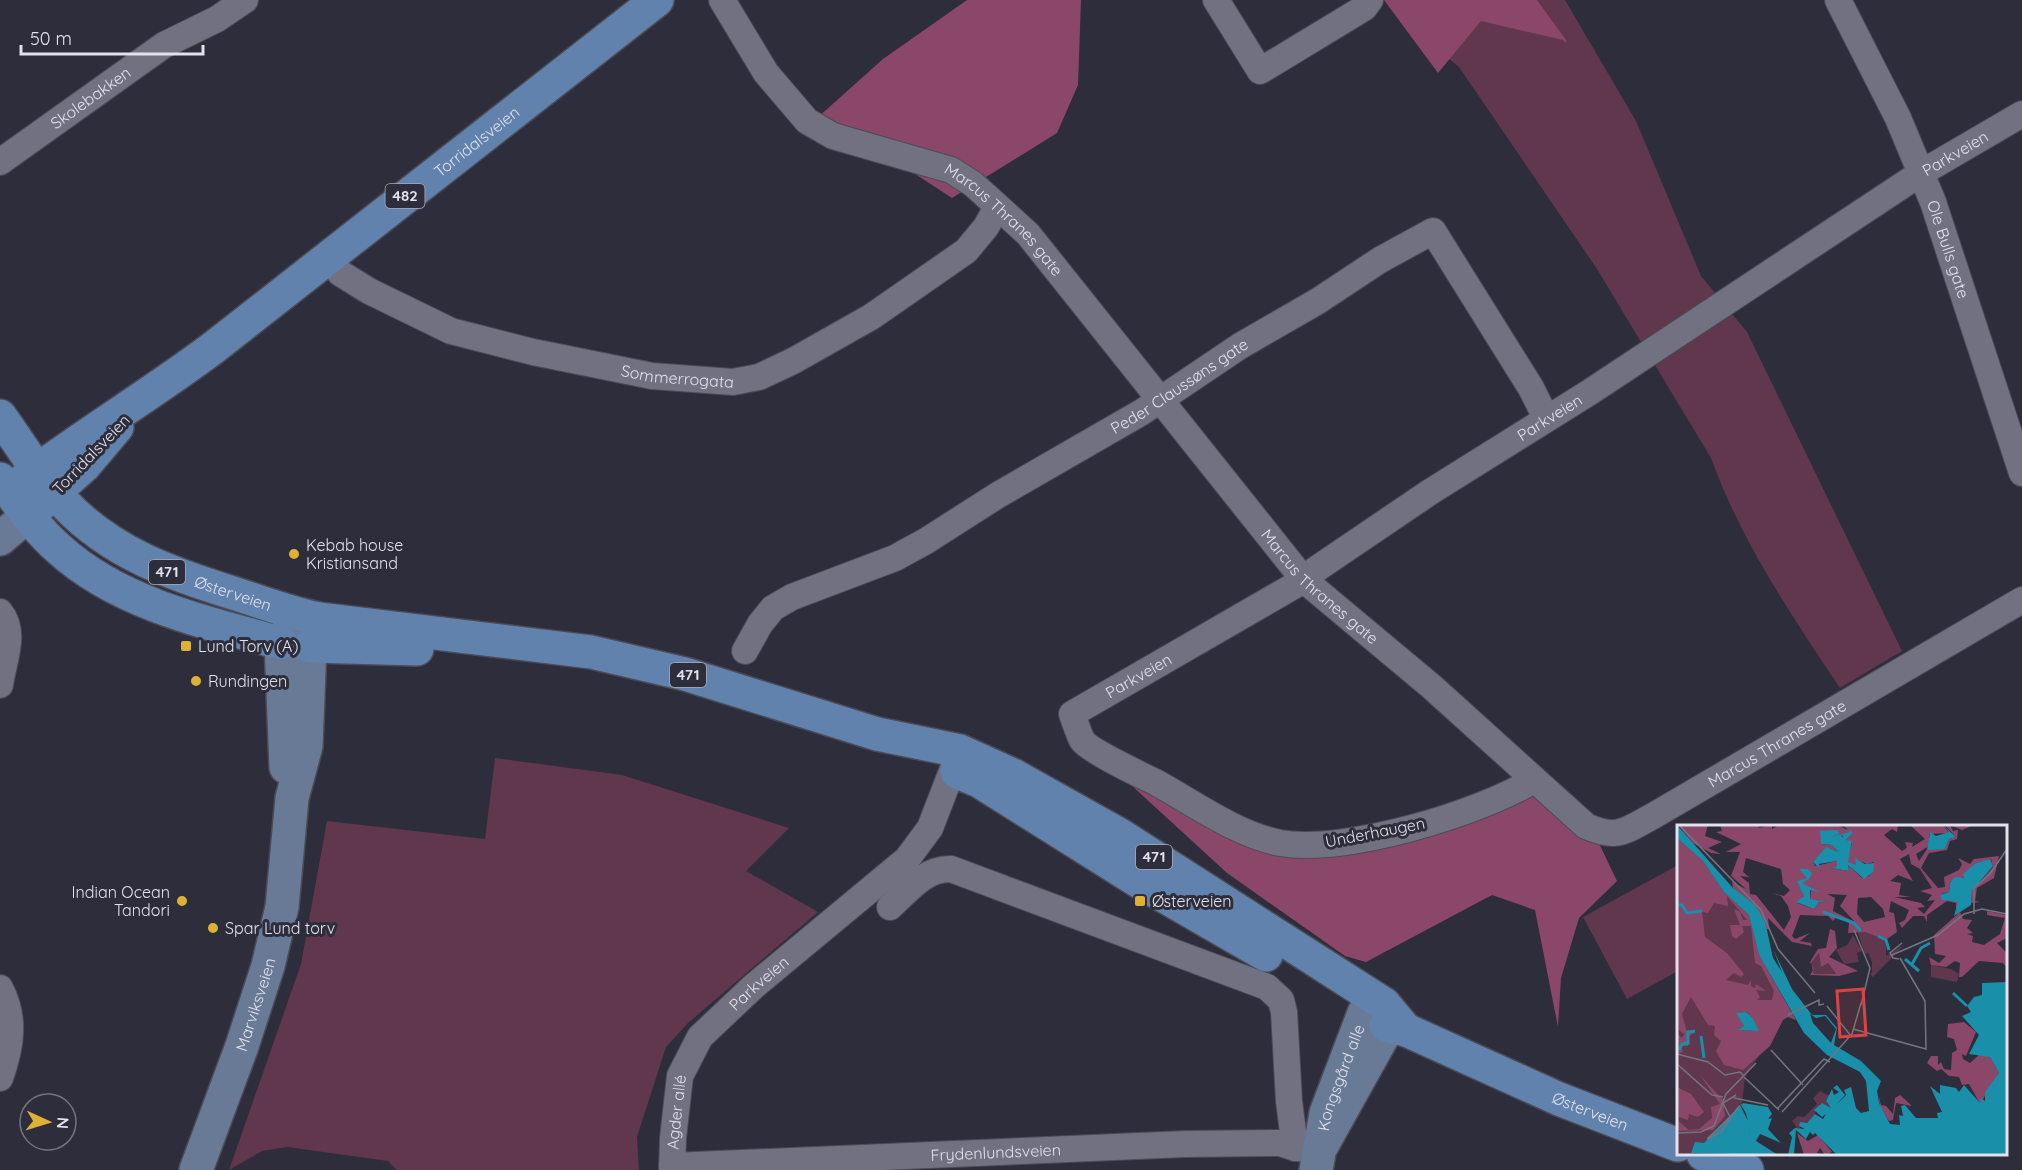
<svg xmlns="http://www.w3.org/2000/svg" width="2022" height="1170" font-family="Quicksand,sans-serif">
<style>
.green{fill:#60374c}
.forest{fill:#8b476a}
.lines{fill:none;stroke-linecap:round;stroke-linejoin:round}
.street-casing{stroke:#4a4b56;stroke-width:28}
.secondary-casing{stroke:#4a4b56;stroke-width:36}
.primary-casing{stroke:#4a4b56;stroke-width:36}
.street{stroke:#717182;stroke-width:26}
.secondary{stroke:#697a97;stroke-width:33}
.primary{stroke:#6082ad;stroke-width:33}
.poi-dot{fill:#ddb133;stroke:#2d2d3b;stroke-width:2}
.labels{text-anchor:middle;stroke-width:6;stroke-linejoin:round;paint-order:stroke}
.shield{fill:#2d2d3b;stroke:#abacb6;stroke-width:1.5}
.shield-label{font-size:15px;font-weight:bold;fill:#e1e2eb}
.street-label{font-size:16px;fill:#e1e2eb;stroke:#2d2d3b}
.poi-label{font-size:16px;fill:#e1e2eb;stroke:#2d2d3b;text-anchor:start}
.inset-river{fill:none;stroke:#198fa9;stroke-width:3}
.inset-road{fill:none;stroke:#757581;stroke-width:1.5}
.view{fill:#d84445;fill-opacity:0.15;stroke:#d84445;stroke-width:3}
.inset-edge{fill:none;stroke:#e1e2eb;stroke-width:3}
</style>
<rect width="100%" height="100%" fill="#2d2d3b"/>
<!-- green -->
<path class="green" d="M 1390,0 L 1565,0 L 1636,121 L 1701,276 L 1747,332 L 1902,651 L 1840,688 C 1791,615 1741,541 1711,458 L 1597,269 L 1459,67 L 1398,17 Z
M 495,758 L 622,775 L 789,828 L 746,871 L 818,912 L 688,1023 L 666,1047 L 637,1137 L 639,1170 L 397,1170 L 388,1161 L 287,1147 L 262,1151 L 229,1170 L 301,964 L 327,821 L 485,839 Z
M 1678,865 L 1678,971 L 1627,999 L 1583,917 Z"/>
<!-- forest -->
<path class="forest" d="M 967,0 L 1081,0 L 1078,85 L 1057,133 L 952,198 L 886,155 L 816,119 L 883,59 Z
M 1384,0 L 1537,0 L 1566,40 L 1566,43 L 1563,40 L 1481,21 L 1438,73 Z
M 1534,780 L 1595,835 L 1617,881 L 1579,918 L 1561,978 L 1558,1027 L 1535,910 L 1492,895 L 1366,962 L 1345,956 L 1227,873 L 1130,784 L 1317,844 Z"/>
<g class="lines">
<defs>
<g id="street">
<path id="s1" d="M 722,0 L 766,73 L 807,121 L 833,136 L 951,170 L 973,184 L 1028,234 L 1304,580 L 1432,687 L 1586,826 C 1617,840 1625,831 1653,816 L 2022,600"/>
<path d="M 1216,0 L 1260,71 L 1364,8 L 1370,0"/>
<path id="s2" d="M 1838,0 L 1898,118 L 1933,202 L 2022,473"/>
<path id="s3" d="M 0,162 L 164,45 L 217,19 L 245,0"/>
<path id="s4" d="M 329,255 L 340,273 L 369,291 L 451,331 L 533,352 L 652,376 L 733,382 L 759,377 L 793,361 L 871,317 L 966,251 L 986,227 L 997,207"/>
<path d="M 0,612 C 17,633 3,661 0,685"/>
<path id="s5" d="M 745,651 L 760,624 L 773,608 L 792,597 L 895,558 L 926,541 L 998,495 L 1142,412 L 1240,346 L 1318,301 L 1380,260 L 1433,231 L 1531,388 L 1546,418"/>
<path id="s6" d="M 1534,780 C 1478,814 1345,854 1280,843 C 1236,834 1195,804 1157,783 C 1143,776 1088,750 1082,740 C 1078,732 1075,722 1072,714 L 1304,580 L 1315,570 L 1430,492 L 1590,392 L 1921,173 L 2022,114"/>
<path d="M 890,907 C 908,891 925,868 951,869 L 1267,987 L 1281,1000 L 1284,1012 L 1289,1101 L 1295,1148"/>
<path d="M 0,988 C 16,1018 11,1047 0,1078"/>
<path id="s7" d="M 672,1166 L 1185,1144 L 1280,1143 L 1295,1148 L 1320,1149"/>
<path id="s8" d="M 672,1170 L 673,1138 L 680,1076 L 700,1037 L 754,986 L 907,859 L 930,828 L 959,753"/>
</g>
<g id="secondary">
<path d="M 0,539 L 28,515"/>
<path d="M 286,767 L 281,643 L 295,618"/>
<path id="s9" d="M 196,1170 L 242,1046 L 268,966 L 282,907 L 292,798 L 306,746 L 310,646 L 299,619"/>
<path id="s10" d="M 1316,1170 L 1326,1113 L 1364,1013 L 1384,1004 L 1388,1027 L 1320,1149"/>
</g>
<g id="primary">
<path id="s11" d="M 0,416 C 21,445 40,478 65,504 C 113,554 172,574 236,594 C 264,603 290,613 319,619 L 591,652 L 685,674 L 877,734 L 960,751 L 1013,775 L 1120,835 L 1384,1004 L 1406,1030"/>
<path d="M 0,479 C 18,503 36,529 59,549 C 118,603 206,623 281,643"/>
<path id="s12" d="M 9,491 C 75,440 146,398 213,348 L 657,0"/>
<path d="M 38,507 L 84,466 L 117,427"/>
<path d="M 310,646 L 417,649"/>
<path d="M 957,772 L 979,781 L 1143,884 L 1266,955"/>
<path id="s13" d="M 1386,1025 L 1406,1030 L 1559,1099 L 1678,1145"/>
<path d="M 1703,1154 L 1747,1170"/>
</g>
</defs>
<!-- street casing -->
<use href="#street" class="street-casing"/>
<!-- secondary casing -->
<use href="#secondary" class="secondary-casing"/>
<!-- primary casing -->
<use href="#primary" class="primary-casing"/>
<!-- street -->
<use href="#street" class="street"/>
<!-- secondary -->
<use href="#secondary" class="secondary"/>
<!-- primary -->
<use href="#primary" class="primary"/>
</g>
<!-- markers -->
<g class="poi-dot">
<circle cx="294" cy="554" r="6"/>
<rect x="180" y="640" width="12" height="12" rx="3"/>
<circle cx="196" cy="681" r="6"/>
<circle cx="182" cy="901" r="6"/>
<rect x="1134" y="895" width="12" height="12" rx="3"/>
<circle cx="213" cy="928" r="6"/>
</g>
<g class="labels">
<!-- shield labels -->
<g class="shield">
<rect x="385.5" y="184" width="39" height="24" rx="4.5"/>
<rect x="149" y="560" width="36" height="24" rx="4.5"/>
<rect x="670" y="663" width="36" height="24" rx="4.5"/>
<rect x="1136" y="845" width="36" height="24" rx="4.5"/>
</g>
<g class="shield-label">
<text x="405" y="201">482</text>
<text x="167" y="577">471</text>
<text x="688" y="680">471</text>
<text x="1154" y="862">471</text>
</g>
<!-- street labels -->
<g class="street-label">
<text dy="6" stroke="none"><textPath href="#s3" startOffset="111">Skolebakken</textPath></text>
<text dy="6" stroke="none"><textPath href="#s12" startOffset="584">Torridalsveien</textPath></text>
<text dy="6" stroke="none"><textPath href="#s6" startOffset="1564">Parkveien</textPath></text>
<text dy="6" stroke="none"><textPath href="#s1" startOffset="374">Marcus Thranes gate</textPath></text>
<text dy="6" stroke="none"><textPath href="#s2" startOffset="273">Ole Bulls gate</textPath></text>
<text dy="6" stroke="none"><textPath href="#s4" startOffset="378">Sommerrogata</textPath></text>
<text dy="6" stroke="none"><textPath href="#s5" startOffset="516">Peder Claussøns gate</textPath></text>
<text dy="6" stroke="none"><textPath href="#s6" startOffset="1080">Parkveien</textPath></text>
<text transform="translate(91 454) rotate(-46)" y="6">Torridalsveien</text>
<text dy="6" stroke="none"><textPath href="#s1" startOffset="860">Marcus Thranes gate</textPath></text>
<text dy="6" stroke="none"><textPath href="#s11" startOffset="302">Østerveien</textPath></text>
<text dy="6" stroke="none"><textPath href="#s6" startOffset="594">Parkveien</textPath></text>
<text dy="6" stroke="none"><textPath href="#s1" startOffset="1434">Marcus Thranes gate</textPath></text>
<text transform="translate(1375 832) rotate(-11)" y="6">Underhaugen</text>
<text dy="6" stroke="none"><textPath href="#s8" startOffset="218">Parkveien</textPath></text>
<text dy="6" stroke="none"><textPath href="#s9" startOffset="176">Marviksveien</textPath></text>
<text dy="6" stroke="none"><textPath href="#s10" startOffset="96">Kongsgård alle</textPath></text>
<text dy="6" stroke="none"><textPath href="#s8" startOffset="58">Agder allé</textPath></text>
<text dy="6" stroke="none"><textPath href="#s13" startOffset="222">Østerveien</textPath></text>
<text dy="6" stroke="none"><textPath href="#s7" startOffset="324">Frydenlundsveien</textPath></text>
</g>
<!-- poi labels -->
<g class="poi-label">
<text x="306" y="551">Kebab house<tspan x="306" dy="18">Kristiansand</tspan></text>
<text x="198" y="652">Lund Torv (A)</text>
<text x="208" y="687">Rundingen</text>
<text x="170" y="898" text-anchor="end">Indian Ocean<tspan x="170" dy="18">Tandori</tspan></text>
<text x="1152" y="907">Østerveien</text>
<text x="225" y="934">Spar Lund torv</text>
</g>
</g>
<!-- overview -->
<g transform="translate(1677 825)">
<rect width="330" height="330" fill="#2d2d3b"/>
<path d="M 0,5 L 74,87 L 106,194 L 68,252 L 65,279 L 27,319 L 18,318 L 14,328 L 17,330 L 0,330 ZM 179,103 L 209,115 L 209,131 L 227,120 L 196,152 L 193,149 L 205,139 L 195,147 L 195,137 L 191,128 L 188,129 ZM 176,110 L 185,126 L 180,128 L 182,137 L 167,139 L 159,125 L 170,120 ZM 142,128 L 144,142 L 151,138 L 159,150 L 137,149 L 134,138 ZM 254,140 L 274,144 L 282,149 L 280,157 L 254,152 ZM 143,266 L 153,271 L 149,276 L 154,283 L 144,278 L 134,295 L 122,301 L 124,305 L 120,303 L 115,296 L 121,291 L 127,292 L 140,279 L 136,273 Z" fill="#60374c"/>
<path d="M 1,0 L 31,0 L 28,11 L 45,17 L 31,23 L 44,29 L 34,28 L 16,18 ZM 43,0 L 84,0 L 81,3 L 95,0 L 95,4 L 102,0 L 160,0 L 173,6 L 166,0 L 221,0 L 220,7 L 215,4 L 207,10 L 225,26 L 230,23 L 228,17 L 236,18 L 235,22 L 248,14 L 233,0 L 266,0 L 272,8 L 252,9 L 252,21 L 239,29 L 242,36 L 250,24 L 268,24 L 272,14 L 279,12 L 268,0 L 297,0 L 285,5 L 273,0 L 276,6 L 281,5 L 280,14 L 273,16 L 270,25 L 252,28 L 244,43 L 261,63 L 268,62 L 267,52 L 282,45 L 285,39 L 281,33 L 293,39 L 297,34 L 322,31 L 317,53 L 300,63 L 298,76 L 303,77 L 294,78 L 295,66 L 316,42 L 314,34 L 299,38 L 286,53 L 273,57 L 272,67 L 264,69 L 266,75 L 280,75 L 282,79 L 279,86 L 279,78 L 270,76 L 250,90 L 250,97 L 247,91 L 236,91 L 225,103 L 222,98 L 228,95 L 232,85 L 214,76 L 212,87 L 217,88 L 220,107 L 210,114 L 211,122 L 209,115 L 188,107 L 171,108 L 172,98 L 160,91 L 156,96 L 151,91 L 123,90 L 115,111 L 118,114 L 133,108 L 123,116 L 134,118 L 135,121 L 115,117 L 91,93 L 92,104 L 89,104 L 88,96 L 56,63 L 55,57 L 69,64 L 54,51 L 63,27 L 49,27 L 64,19 L 39,7 L 45,6 ZM 163,7 L 154,13 L 176,8 L 169,15 L 175,18 L 170,37 L 182,42 L 178,34 L 190,39 L 197,37 L 192,51 L 185,53 L 171,40 L 172,46 L 154,43 L 160,41 L 160,36 L 138,41 L 136,37 L 149,23 L 161,27 L 155,20 L 144,19 L 145,8 ZM 232,29 L 234,39 L 243,44 L 255,63 L 243,66 L 255,70 L 250,76 L 258,75 L 247,89 L 240,83 L 248,82 L 244,78 L 217,72 L 234,72 L 222,70 L 224,58 L 213,56 L 221,50 L 236,56 L 223,34 ZM 69,33 L 104,44 L 106,59 L 113,65 L 107,71 L 95,68 L 104,71 L 111,81 L 114,92 L 107,105 L 79,70 L 73,69 L 72,58 L 63,51 L 72,52 L 66,47 ZM 121,56 L 139,68 L 134,65 L 133,75 L 152,78 L 142,77 L 137,84 L 120,78 L 127,71 ZM 150,69 L 170,70 L 163,81 L 178,97 L 156,86 L 158,73 ZM 194,72 L 206,84 L 208,92 L 187,97 L 180,89 L 181,73 ZM 0,13 L 26,36 L 47,67 L 72,90 L 82,130 L 119,195 L 111,192 L 106,195 L 93,221 L 66,245 L 47,240 L 39,226 L 44,216 L 37,210 L 38,201 L 31,200 L 14,172 L 5,189 L 10,207 L 18,207 L 12,211 L 11,221 L 4,221 L 6,227 L 0,229 L 0,208 L 5,213 L 7,209 L 2,205 L 0,191 ZM 50,71 L 70,95 L 66,95 L 63,87 L 57,84 L 63,100 L 53,100 L 55,111 L 59,114 L 67,107 L 65,101 L 74,101 L 78,138 L 84,141 L 97,166 L 95,175 L 80,175 L 83,172 L 79,165 L 89,166 L 79,159 L 78,163 L 74,161 L 74,155 L 71,160 L 49,155 L 57,148 L 64,152 L 67,149 L 50,128 L 28,112 L 25,87 L 31,88 L 37,78 L 51,81 ZM 70,187 L 75,192 L 81,206 L 61,205 L 67,201 L 62,188 ZM 310,86 L 330,90 L 330,113 L 320,118 L 330,128 L 330,143 L 326,138 L 302,136 L 285,152 L 282,152 L 283,138 L 278,136 L 269,142 L 254,140 L 252,132 L 262,138 L 269,131 L 258,129 L 257,110 L 283,87 L 286,94 L 295,95 L 290,103 L 296,108 L 290,109 L 296,111 L 295,117 L 307,120 L 323,109 L 328,93 L 310,90 ZM 153,104 L 158,106 L 160,123 L 152,132 L 181,146 L 162,151 L 133,150 L 137,144 L 133,137 L 141,124 L 149,123 ZM 142,128 L 144,142 L 151,138 L 159,149 L 137,149 L 134,138 ZM 287,197 L 299,207 L 289,231 L 285,229 L 286,234 L 293,238 L 303,229 L 313,232 L 322,248 L 303,279 L 292,259 L 285,260 L 282,252 L 272,251 L 264,244 L 260,246 L 250,238 L 254,231 L 261,231 L 261,240 L 264,237 L 267,244 L 274,245 L 275,228 L 280,225 L 277,214 L 270,212 L 271,199 ZM 23,250 L 46,275 L 48,291 L 36,305 L 0,306 L 0,295 L 12,305 L 22,304 L 35,293 L 34,282 L 43,279 ZM 0,262 L 14,269 L 27,287 L 21,292 L 12,289 L 11,295 L 2,292 ZM 201,269 L 204,280 L 209,281 L 216,289 L 218,273 L 223,270 L 235,281 L 219,278 L 216,295 L 212,296 L 203,281 ZM 120,308 L 131,316 L 141,310 L 155,327 L 148,330 L 143,323 L 140,328 L 147,330 L 127,330 Z" fill="#8b476a" fill-rule="evenodd"/>
<path d="M 0,0 L 56,63 L 78,80 L 88,96 L 96,133 L 105,147 L 96,124 L 115,164 L 135,190 L 149,190 L 160,203 L 157,220 L 184,236 L 204,256 L 200,266 L 202,278 L 213,299 L 223,300 L 222,290 L 226,291 L 224,281 L 228,280 L 239,293 L 261,293 L 260,288 L 265,287 L 253,261 L 263,269 L 263,260 L 279,263 L 282,267 L 287,260 L 303,278 L 304,273 L 308,276 L 308,267 L 322,248 L 313,232 L 292,229 L 302,210 L 285,191 L 294,187 L 290,181 L 297,172 L 305,170 L 305,158 L 330,157 L 330,330 L 160,330 L 138,308 L 136,310 L 133,307 L 129,314 L 119,305 L 117,330 L 111,330 L 115,312 L 112,308 L 118,303 L 128,304 L 122,301 L 123,297 L 130,298 L 138,289 L 146,294 L 149,289 L 145,292 L 137,285 L 145,278 L 154,283 L 149,276 L 155,264 L 157,270 L 162,267 L 156,263 L 160,260 L 168,270 L 159,280 L 169,270 L 167,265 L 174,262 L 179,283 L 184,288 L 192,286 L 189,256 L 183,247 L 150,230 L 127,208 L 82,130 L 72,90 L 47,67 L 26,36 L 0,13 ZM 133,189 L 139,193 L 148,191 L 159,204 L 154,218 L 136,198 ZM 166,0 L 176,8 L 169,15 L 175,16 L 171,37 L 179,40 L 178,33 L 188,39 L 197,38 L 196,47 L 187,54 L 171,40 L 172,46 L 154,43 L 160,41 L 160,36 L 142,39 L 142,43 L 136,37 L 149,22 L 161,27 L 155,20 L 144,19 L 143,6 L 160,5 L 163,8 L 154,13 L 163,9 L 166,13 L 165,9 L 173,7 ZM 266,0 L 279,12 L 272,14 L 268,24 L 250,25 L 253,7 L 259,11 L 272,7 ZM 313,34 L 316,41 L 295,66 L 294,80 L 277,91 L 281,77 L 265,75 L 263,70 L 272,67 L 273,58 L 278,52 L 287,53 L 286,49 L 299,38 ZM 122,44 L 131,44 L 135,48 L 132,54 L 125,58 L 142,67 L 133,65 L 133,74 L 152,78 L 142,77 L 137,84 L 119,77 L 127,71 L 120,56 L 130,53 ZM 69,187 L 75,192 L 82,206 L 61,205 L 67,201 L 59,188 ZM 66,278 L 91,282 L 95,289 L 91,294 L 95,293 L 91,304 L 104,318 L 83,309 L 79,316 L 101,330 L 14,328 L 18,317 L 27,318 L 63,280 L 71,296 Z" fill="#198fa9" fill-rule="evenodd"/>
<path class="inset-river" d="M 0,80 L 5,80 L 10,88 L 25,86M 146,87 L 177,98 L 184,106M 201,111 L 209,115 L 212,125M 228,134 L 242,146M 234,141 L 244,123 L 253,118M 276,168 L 290,181M 24,211 L 27,233M 2,225 L 5,219 L 11,218 L 11,207 L 18,206M 65,279 L 75,295 L 72,330M 63,284 L 67,299 L 63,330M 74,330 L 77,308 L 92,294"/>
<path class="inset-road" d="M 2,0 L 84,85 L 101,124 L 138,168M 297,89 L 297,63 L 313,49 L 330,24M 177,105 L 193,143 L 184,180M 215,130 L 261,110 L 287,89 L 305,84 L 330,89M 222,134 L 216,133 L 213,128 L 225,118M 150,181 L 174,211M 111,190 L 142,175 L 142,180 L 147,179M 176,204 L 249,224 L 248,176 L 223,133M 94,225 L 126,260M 0,229 L 31,237 L 48,250 L 63,247 L 66,250M 0,239 L 35,270 L 46,272M 67,252 L 102,285M 59,270 L 46,278 L 53,292 L 30,314 L 44,307 L 62,281M 57,273 L 91,280M 100,284 L 147,234 L 153,237M 105,287 L 175,209 L 184,178M 0,308 L 24,307 L 37,301 L 49,269 L 79,238"/>
<path class="view" d="M 186,164 L 189,210 L 163,212 L 160,166 Z"/>
<rect width="330" height="330" class="inset-edge"/>
</g>
<!-- north arrow -->
<g transform="translate(48 1122) rotate(94)"><circle r="28" fill="#2d2d3b" stroke="#757581" stroke-width="1.5"/>
<path d="M0-4.5L10 22L0 15L-10 22Z" fill="#ddb133"/>
<text y="-9" font-size="16" font-weight="bold" text-anchor="middle" fill="#e1e2eb">N</text>
</g>
<!-- scale -->
<path d="M21 45v9h182v-9" fill="none" stroke="#e1e2eb" stroke-width="3"/>
<text x="30" y="45" font-size="18" fill="#e1e2eb" stroke="#2d2d3b" stroke-width="4.5" paint-order="stroke">50 m</text>
</svg>
